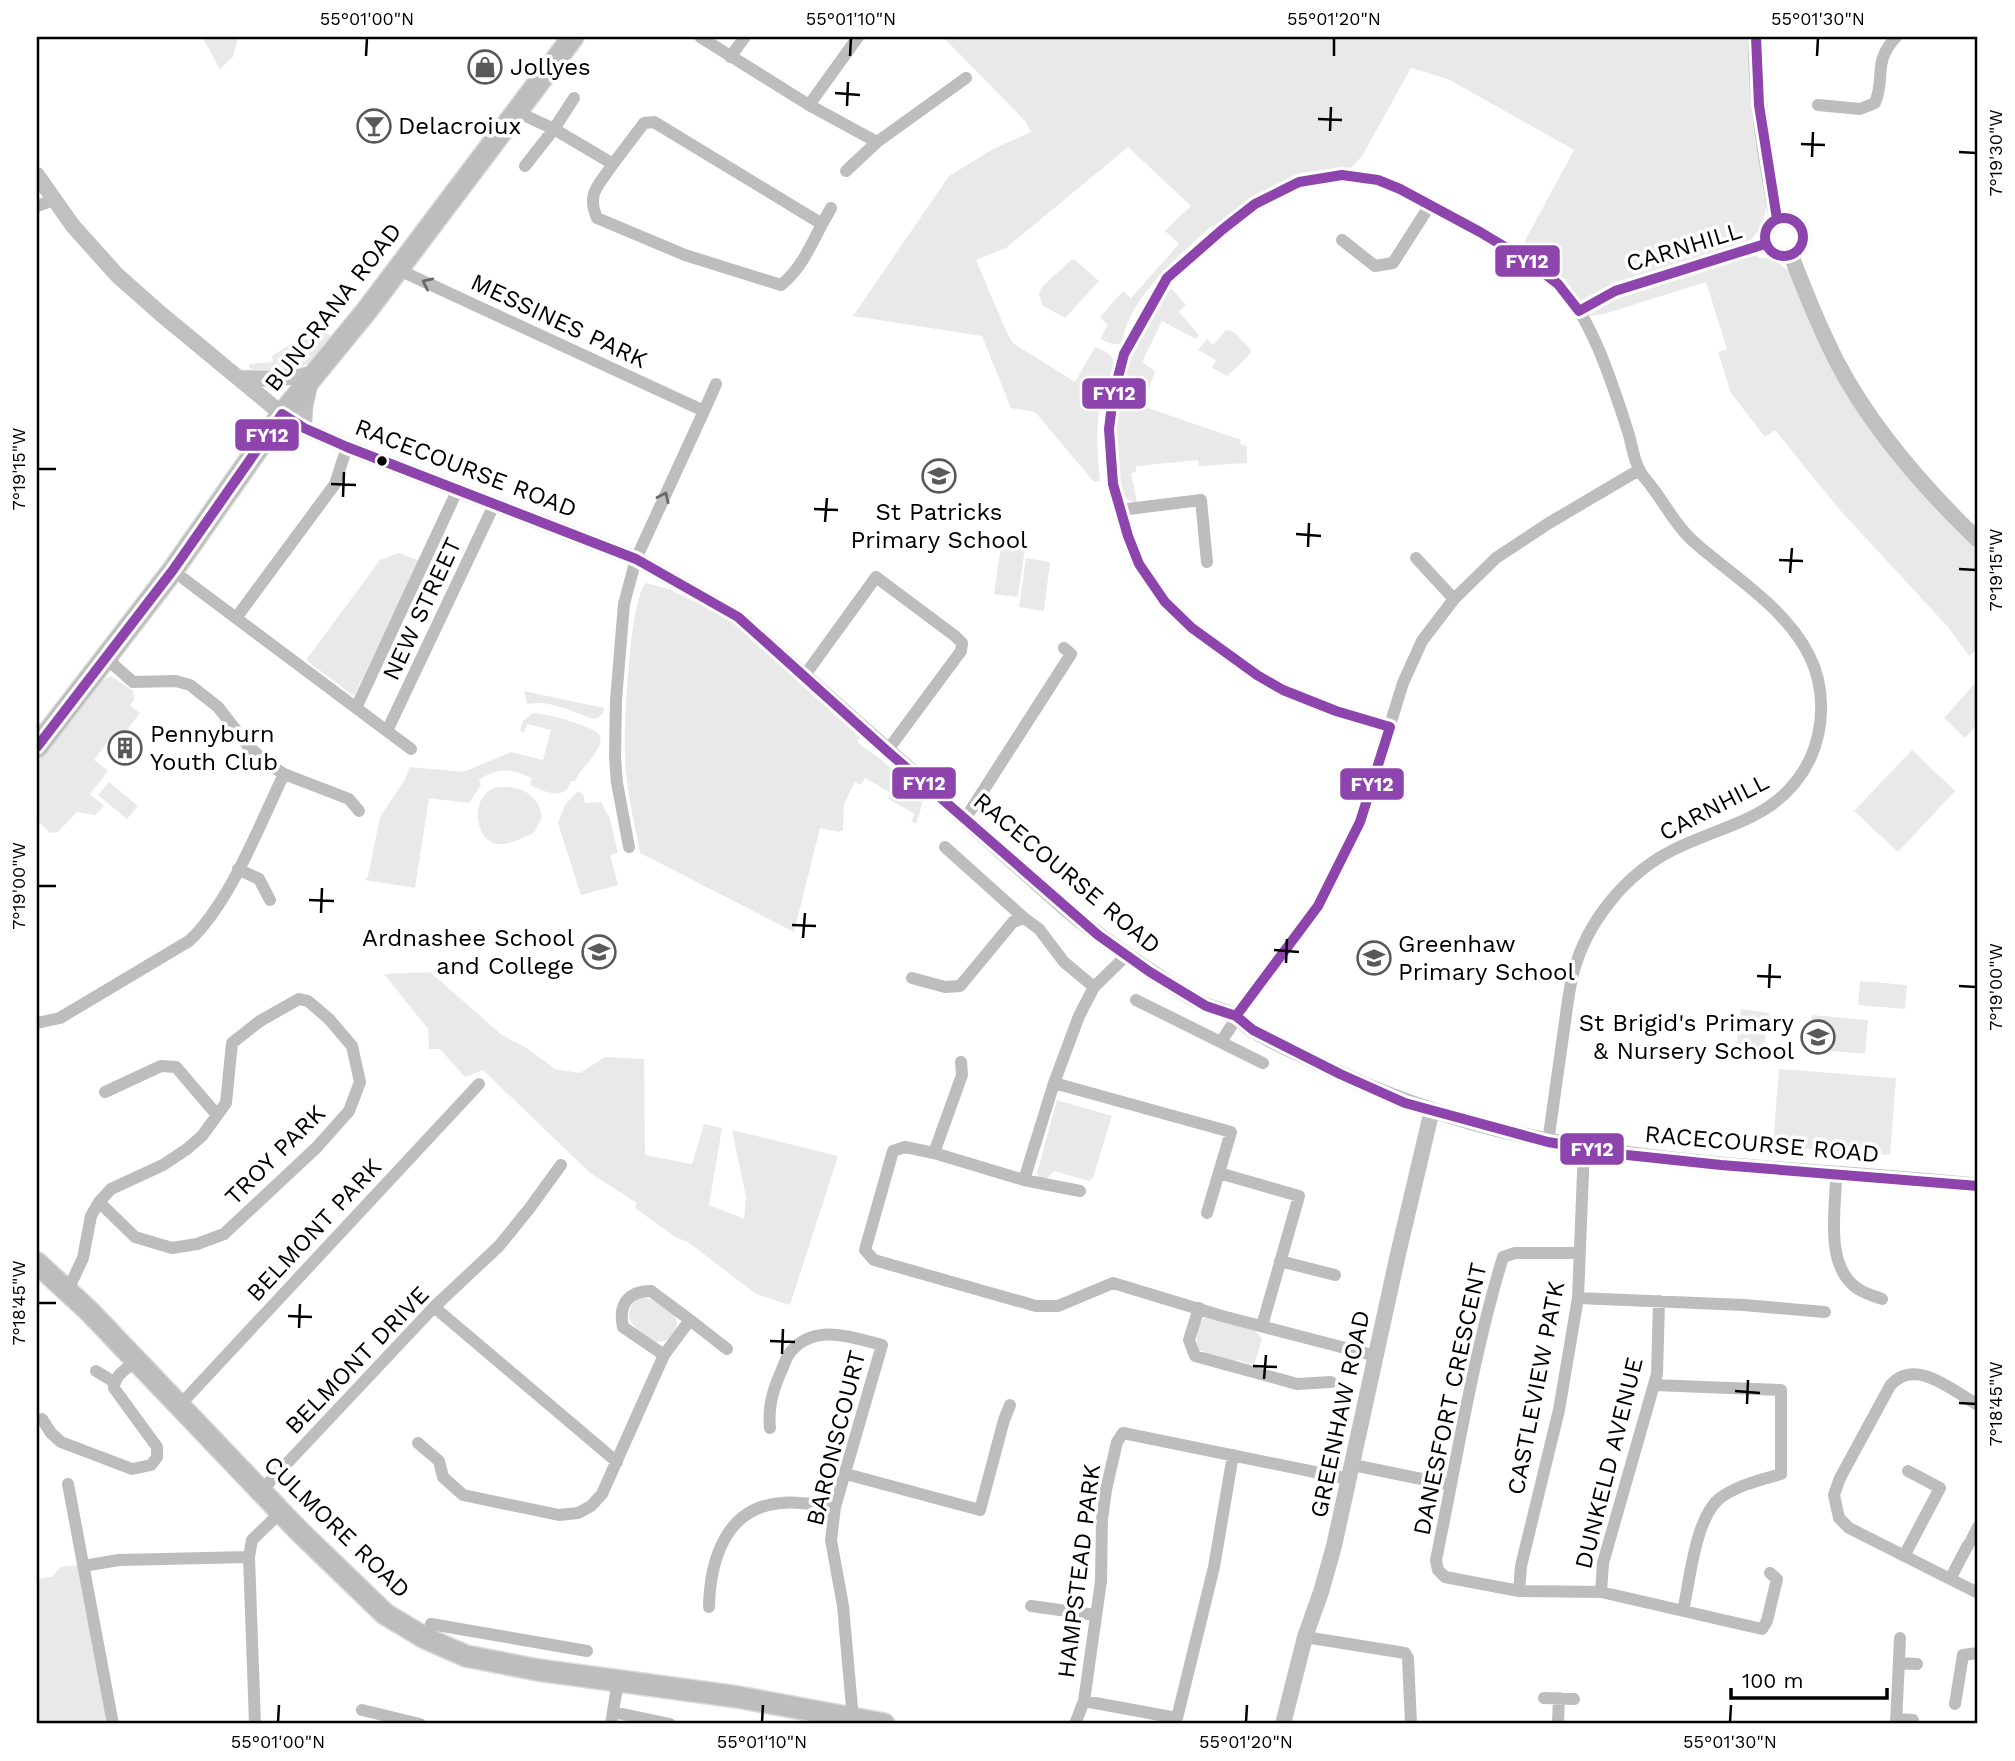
<svg xmlns="http://www.w3.org/2000/svg" width="2015" height="1761" font-family="'Work Sans',sans-serif">
<style>
.green{fill:#e9e9e9}
.lines{fill:none;stroke-linecap:round;stroke-linejoin:round}
.highway-casing{stroke:#dbdbdb;stroke-width:24}
.street{stroke:#bdbdbd;stroke-width:12}
.secondary{stroke:#c0c0c0;stroke-width:16}
.highway{stroke:#bdbdbd;stroke-width:21}
.bus-1-casing{stroke:#fff;stroke-width:16}
.bus-1{stroke:#8e44ad;stroke-width:10}
.oneway{stroke:#686868}
.ticks{fill:none;stroke:#000;stroke-width:2.5}
.bus-dot{fill:#000;stroke:#fff;stroke-width:2.5}
.labels{text-anchor:middle;stroke-width:7;stroke-linejoin:round;paint-order:stroke}
.poi-label{font-size:24px;fill:#000;stroke:#fff;text-anchor:start}
.street-label{font-size:24px;fill:#000;stroke:#fff}
.line-badge{stroke:#fff;stroke-width:2.5}
.badge-label{font-size:19px;text-anchor:middle;font-weight:bold;fill:#fff}
.neatline{fill:none;stroke:#000;stroke-width:2.5}
.ticks-label{font-size:18px;text-anchor:middle;fill:#000}
</style>
<rect width="100%" height="100%" fill="#fff"/>
<!-- green -->
<path class="green" d="M 202,37 L 238,37 L 233,57 L 220,69 Z
M 943,37 L 1750,37 L 1767,206 L 1761,227 L 1749,242 L 1758,257 L 1774,260 L 1789,271 L 1820,339 L 1930,500 L 1978,549 L 1978,649 L 1969,656 L 1948,627 L 1839,509 L 1775,430 L 1765,437 L 1731,393 L 1718,352 L 1727,349 L 1706,282 L 1604,314 L 1589,316 C 1571,287 1548,268 1520,250 L 1574,150 L 1448,79 L 1411,68 L 1362,156 L 1350,169 L 1305,174 L 1279,185 L 1250,200 L 1214,228 L 1210,227 C 1177,258 1131,295 1122,342 C 1114,347 1108,342 1100,339 L 1108,325 L 1100,317 L 1123,291 L 1131,298 L 1179,244 L 1165,231 L 1191,206 L 1128,147 L 1006,248 L 976,260 L 1007,333 L 1013,343 L 1075,382 L 1095,347 C 1102,350 1111,352 1113,360 C 1119,376 1103,393 1100,408 C 1095,431 1098,457 1100,481 L 1094,482 L 1035,412 L 1011,408 L 982,336 L 853,316 L 949,176 L 993,149 L 1031,132 L 1025,121 Z
M 1071,260 L 1075,260 L 1099,281 L 1065,318 L 1042,305 L 1039,293 L 1042,287 Z
M 1171,288 L 1186,305 L 1179,312 L 1199,335 L 1196,339 L 1162,321 L 1142,362 L 1155,371 L 1142,406 L 1241,440 L 1240,444 L 1247,446 L 1247,463 L 1199,466 L 1198,460 L 1136,466 L 1136,472 L 1131,473 L 1137,502 C 1103,506 1119,388 1126,368 C 1136,339 1151,312 1171,288 Z
M 317,328 L 332,336 L 332,342 C 313,360 305,371 278,372 C 267,372 259,373 249,368 L 249,364 L 273,362 L 272,356 Z
M 1226,330 L 1234,332 L 1251,350 L 1250,354 L 1227,376 L 1212,368 L 1216,360 L 1198,350 L 1207,339 L 1213,345 Z
M 1001,545 L 1025,548 L 1018,597 L 994,594 Z
M 399,553 L 419,561 L 354,696 L 306,660 L 380,560 Z
M 1026,558 L 1050,562 L 1044,611 L 1019,607 Z
M 646,583 L 671,590 L 729,620 L 863,734 L 857,742 L 883,761 L 923,801 L 916,824 L 911,821 L 915,814 L 888,799 L 891,793 L 865,778 L 861,785 L 855,782 L 844,804 L 843,830 L 839,832 L 820,828 L 794,932 L 640,853 C 635,827 629,800 626,773 C 622,745 629,598 646,583 Z
M 111,676 L 133,691 L 134,699 L 130,706 L 140,713 L 121,737 L 115,732 L 94,760 L 108,771 L 90,794 L 104,806 L 95,815 L 77,812 L 58,832 L 50,833 L 37,820 L 37,763 L 103,680 Z
M 1978,680 L 1978,723 L 1965,738 L 1944,718 Z
M 524,691 L 604,708 L 603,714 L 595,719 C 573,713 550,699 527,704 Z
M 533,713 C 546,713 588,725 598,733 C 601,737 601,740 600,744 C 595,758 581,768 575,781 L 571,781 C 566,802 542,791 530,785 L 532,778 C 510,768 500,768 479,779 L 481,785 L 469,803 L 429,798 L 415,888 L 365,880 L 368,876 L 380,817 L 404,781 L 410,767 L 463,772 L 511,752 L 543,760 L 551,730 L 527,724 L 524,733 L 520,730 L 523,721 Z
M 1912,750 L 1955,791 L 1898,852 L 1854,811 Z
M 109,782 L 138,806 L 127,819 L 98,795 Z
M 500,787 C 521,786 539,795 542,817 L 534,833 C 523,837 509,846 497,844 C 475,842 467,792 500,787 Z
M 578,791 L 583,794 L 585,803 L 601,802 L 610,819 L 618,853 L 610,855 L 618,885 L 581,895 L 558,823 L 565,805 Z
M 430,972 L 502,1035 L 525,1047 L 555,1069 L 580,1073 L 605,1057 L 644,1059 L 645,1155 L 692,1164 L 704,1124 L 722,1128 L 709,1205 L 744,1219 L 746,1197 L 732,1130 L 838,1156 L 790,1305 L 756,1294 L 688,1242 L 675,1237 L 635,1208 L 637,1203 L 590,1173 L 483,1070 L 465,1077 L 440,1049 L 429,1049 L 428,1029 L 384,974 Z
M 1860,981 L 1907,985 L 1905,1009 L 1858,1005 Z
M 1741,1009 L 1769,1013 L 1762,1060 L 1735,1056 Z
M 1812,1015 L 1868,1020 L 1865,1054 L 1809,1049 Z
M 1779,1069 L 1896,1078 L 1890,1155 L 1773,1146 Z
M 1057,1100 L 1112,1116 L 1093,1177 L 1090,1181 L 1054,1171 L 1045,1180 L 1040,1178 L 1037,1173 Z
M 638,1298 C 651,1296 678,1309 677,1325 C 676,1331 671,1335 668,1340 L 656,1342 C 639,1330 616,1320 638,1298 Z
M 1206,1316 L 1255,1331 L 1262,1339 L 1254,1365 L 1237,1360 L 1234,1362 L 1199,1350 C 1195,1339 1197,1325 1206,1316 Z
M 78,1565 L 110,1724 L 37,1724 L 37,1579 L 52,1577 L 61,1567 Z"/>
<g class="lines">
<defs>
<path id="highway" d="M 37,747 L 173,570 L 282,414 L 368,309 L 573,37
M 37,1263 L 89,1311 L 298,1530 L 385,1614 L 425,1638 L 466,1656 L 538,1670 L 738,1697 L 884,1724"/>
</defs>
<!-- highway casing -->
<use href="#highway" class="highway-casing"/>
<!-- street -->
<path class="street" d="M 700,37 L 809,105 L 877,142
M 730,57 L 745,37
M 809,105 L 858,37
M 1818,105 L 1860,109 L 1875,103 C 1886,76 1872,63 1896,37
M 517,112 L 554,129 L 613,164 C 599,185 586,193 597,218 L 685,255 L 781,285 C 800,270 811,246 822,224 L 654,122 L 644,123 L 613,164
M 525,166 L 554,129 L 574,98
M 846,171 L 877,142 L 966,78
M 37,206 L 54,200
M 822,224 L 831,208
M 1342,240 L 1375,266 L 1393,263 L 1430,205
M 397,269 L 704,411 L 636,559 L 624,604 L 616,700 L 615,757 L 617,783 L 629,847
M 1579,311 L 1615,291 L 1765,244
M 704,411 L 716,384
M 1120,510 L 1201,500 L 1207,562
M 1416,558 L 1454,599
M 184,579 L 411,749
M 236,618 L 335,484 L 347,447
M 107,659 L 133,682 L 176,681 L 190,685 L 218,707 L 249,747 L 270,765 L 284,774 L 349,799 L 359,811
M 805,675 L 876,577 L 955,636 L 962,643 L 961,651 L 887,751
M 356,708 L 457,491
M 1390,727 L 1336,711 L 1283,690 L 1257,675 L 1192,628 L 1165,602 L 1139,564 L 1128,536 L 1113,484 L 1109,429 L 1113,397 L 1124,354 L 1167,278 L 1223,229 L 1255,204 L 1299,182 L 1342,175 L 1378,180 L 1400,189 C 1451,217 1514,243 1557,283 C 1592,315 1614,389 1629,435 C 1632,446 1634,461 1640,471 C 1642,476 1648,481 1651,486 C 1666,505 1675,525 1693,541 C 1732,576 1785,607 1809,655 C 1825,686 1825,727 1810,759 C 1781,819 1727,823 1673,850 C 1625,874 1586,923 1573,974 C 1568,994 1566,1016 1563,1036 C 1558,1072 1553,1107 1548,1142
M 387,731 L 494,505
M 965,819 L 1071,654 L 1064,648
M 945,847 L 1024,918
M 238,869 L 259,879 L 270,900
M 912,978 L 945,987 L 960,986 L 1013,922 L 1024,918 L 1039,929 L 1064,962 L 1094,987
M 1136,1000 L 1263,1063
M 37,1023 L 60,1018 L 189,941 C 230,903 259,826 284,774
M 1221,1042 L 1257,986 L 1318,906 L 1360,822 L 1403,683 L 1422,641 L 1454,599 L 1496,558 L 1549,523 L 1639,470
M 961,1062 L 962,1075 L 934,1153 L 1024,1180 L 1080,1191
M 1054,1083 L 1231,1132 L 1207,1213
M 105,1092 L 161,1066 L 176,1067 L 217,1115
M 934,1153 L 905,1147 L 893,1151 L 865,1250 L 874,1260 L 1036,1306 L 1058,1306 L 1113,1283 L 1222,1316 L 1376,1356
M 1219,1173 L 1299,1196 L 1262,1326
M 1836,1175 C 1836,1208 1825,1260 1853,1285 C 1861,1293 1872,1295 1882,1299
M 1024,1180 L 1054,1083 L 1079,1016 L 1094,987 L 1126,956
M 1580,1253 L 1515,1253 L 1503,1257 C 1473,1355 1457,1459 1436,1560 L 1438,1570 L 1445,1577 L 1519,1591 L 1601,1592 L 1762,1629 L 1767,1621 L 1777,1579 L 1770,1573
M 1280,1261 L 1335,1275
M 68,1290 L 83,1258 L 91,1216 L 99,1202 L 111,1189 L 163,1165 L 187,1149 L 202,1136 L 226,1103 L 232,1043 L 260,1021 L 299,999 L 308,1001 L 329,1019 L 352,1046 L 360,1082 L 349,1111 L 317,1147 L 224,1234 L 197,1244 L 172,1248 L 135,1237 L 99,1202
M 1578,1298 L 1744,1305 L 1825,1312
M 434,1307 L 617,1462
M 1199,1308 L 1189,1340 L 1195,1356 L 1297,1384 L 1331,1382
M 664,1355 L 623,1327 C 618,1305 628,1291 651,1291 L 690,1320
M 96,1371 L 114,1382
M 1654,1385 L 1781,1390 L 1781,1474 C 1760,1480 1738,1485 1720,1498 C 1695,1518 1690,1580 1683,1611
M 180,1405 L 479,1084
M 1978,1405 C 1953,1391 1914,1356 1890,1386 L 1840,1478 L 1834,1495 L 1839,1518 L 1849,1528 L 1978,1593
M 42,1419 L 51,1433 L 61,1442 L 132,1469 L 151,1465 L 157,1457 L 157,1447 L 114,1388 C 114,1375 128,1368 137,1360
M 770,1428 C 768,1408 772,1393 780,1374 C 783,1368 785,1360 789,1354 C 812,1322 852,1337 882,1345 L 835,1507 L 831,1540 L 843,1606 L 852,1708 L 848,1718
M 418,1443 L 439,1461 L 443,1477 L 463,1495 L 559,1515 L 578,1513 L 591,1506 L 602,1494 L 664,1355 L 690,1320 L 727,1349
M 1353,1465 L 1451,1485
M 846,1474 L 980,1510 L 1004,1420 L 1010,1405
M 68,1484 L 113,1724
M 261,1491 L 434,1307 L 499,1246 L 529,1209 L 561,1165
M 1971,1541 L 1978,1527
M 1904,1556 L 1940,1488 L 1908,1471
M 83,1566 L 119,1560 L 249,1557
M 1950,1579 L 1968,1545
M 1519,1591 L 1521,1566 L 1559,1410 L 1578,1298 L 1584,1148
M 1601,1592 L 1603,1563 L 1657,1374 L 1659,1301
M 1031,1606 L 1096,1615
M 709,1607 C 710,1560 726,1507 781,1503 C 798,1501 817,1505 835,1507
M 431,1624 L 587,1651
M 1305,1637 L 1405,1653 L 1408,1658 L 1411,1724
M 1899,1663 L 1917,1664
M 1544,1698 L 1574,1699
M 1084,1701 L 1177,1718 L 1214,1567 L 1233,1455
M 1955,1704 L 1963,1655 L 1978,1653
M 362,1710 L 420,1724
M 613,1712 L 670,1724
M 1896,1719 L 1913,1720
M 255,1724 L 249,1557 L 252,1540 L 281,1512
M 611,1724 L 618,1681
M 1075,1724 L 1084,1701 L 1101,1581 L 1102,1519 L 1106,1490 L 1117,1442 L 1123,1433 L 1349,1479
M 1558,1724 L 1559,1698
M 1896,1724 L 1900,1638"/>
<!-- secondary -->
<path class="secondary" d="M 1756,37 C 1755,98 1766,158 1777,219
M 37,175 L 73,226 L 117,275 L 161,314 L 282,414 L 304,428 L 347,447 L 636,559 L 738,617 L 1065,908 C 1107,943 1152,974 1199,1002 C 1211,1009 1227,1010 1238,1018 C 1244,1022 1248,1028 1254,1031 C 1274,1043 1296,1052 1316,1062 C 1526,1170 1750,1162 1978,1186
M1765 237a19 19 0 1 1 38 0a19 19 0 1 1-38 0Z
M 1791,255 C 1805,292 1820,329 1838,364 C 1873,430 1924,488 1978,540
M 240,378 L 274,379 L 315,374
M 304,428 L 305,407 L 311,380
M 1283,1724 L 1305,1637 L 1321,1592 L 1334,1546 L 1398,1254 L 1432,1110"/>
<!-- highway -->
<use href="#highway" class="highway"/>
<defs>
<path id="bus-1" d="M 1756,37 L 1759,105 L 1777,219
M1765 237a19 19 0 1 1 38 0a19 19 0 1 1-38 0Z
M 37,747 L 173,570 L 282,414 L 304,428 L 347,447 L 636,559 L 738,617 L 887,751 L 1098,935 L 1150,972 L 1206,1006 L 1236,1016 L 1253,1030 L 1340,1074 L 1405,1103 L 1548,1142 L 1627,1155 L 1721,1165 L 1978,1186
M 1236,1016 L 1318,906 L 1360,822 L 1390,727 L 1336,711 L 1283,690 L 1257,675 L 1192,628 L 1165,602 L 1139,564 L 1128,536 L 1113,484 L 1109,429 L 1113,397 L 1124,354 L 1167,278 L 1223,229 L 1255,204 L 1299,182 L 1342,175 L 1378,180 L 1400,189 L 1480,232 L 1525,259 L 1558,284 L 1579,311 L 1615,291 L 1765,244"/>
</defs>
<!-- bus-1 casing -->
<use href="#bus-1" class="bus-1-casing"/>
<!-- bus-1 -->
<use href="#bus-1" class="bus-1"/>
</g>
<!-- one-way arrows -->
<defs><path id="oneway-chevron" d="M-2-3.5L2.5 0L-2 3.5" fill="none" stroke-width="1.6" stroke-linecap="round" stroke-linejoin="round" transform="scale(1.75)"/></defs>
<g class="oneway">
<use href="#oneway-chevron" transform="translate(427 283) rotate(-155)"/>
<use href="#oneway-chevron" transform="translate(664 497) rotate(-65)"/>
</g>
<!-- ticks -->
<path class="ticks" d="M 366,56 L 367,38M 850,56 L 851,38M 1334,56 L 1334,38M 1817,56 L 1818,38M 835,93 L 860,95M 847,106 L 848,82M 1318,119 L 1342,120M 1330,131 L 1331,107M 1801,144 L 1825,145M 1959,152 L 1976,153M 1812,157 L 1813,132M 38,469 L 56,469M 331,484 L 356,485M 343,497 L 344,472M 814,509 L 838,510M 825,522 L 827,498M 1296,534 L 1321,536M 1308,547 L 1309,523M 1779,560 L 1803,561M 1959,569 L 1976,570M 1790,573 L 1792,548M 38,886 L 56,886M 309,900 L 334,901M 321,913 L 322,888M 792,925 L 816,926M 803,938 L 805,913M 1274,950 L 1299,952M 1286,963 L 1287,939M 1757,976 L 1781,977M 1959,986 L 1976,987M 1769,988 L 1770,964M 38,1303 L 56,1303M 288,1316 L 312,1317M 299,1328 L 300,1304M 770,1341 L 795,1342M 782,1354 L 783,1329M 1253,1366 L 1277,1367M 1264,1379 L 1266,1355M 1735,1391 L 1760,1393M 1959,1403 L 1976,1404M 1747,1404 L 1748,1380M 278,1722 L 279,1705M 762,1722 L 763,1705M 1246,1722 L 1247,1705M 1730,1722 L 1731,1705"/>
<!-- icons -->
<defs>
<symbol id="shop-ring" viewBox="-11 -11 22 22"><circle r="9.5" fill="#fff" stroke="#595959" stroke-width="1.5"/><path d="M-5-2.5h2.3a2.7 3.5 0 0 1 5.4 0H5L5.5 6h-11ZM-1.5-2.5h3a1.5 2.3 0 0 0-3 0Z" fill="#595959"/></symbol>
<symbol id="bar-ring" viewBox="-11 -11 22 22"><circle r="9.5" fill="#fff" stroke="#595959" stroke-width="1.5"/><path d="M-6-5H6L.8 .8V4.5H3.5V6h-7V4.5H-.8V.8Z" fill="#595959"/></symbol>
<symbol id="school-ring" viewBox="-11 -11 22 22"><circle r="9.5" fill="#fff" stroke="#595959" stroke-width="1.5"/><path d="M0-5L7-2L0 1L-7-2ZM-4 1L0 2.5L4 1V4Q0 6-4 4Z" fill="#595959"/></symbol>
<symbol id="building-ring" viewBox="-11 -11 22 22"><circle r="9.5" fill="#fff" stroke="#595959" stroke-width="1.5"/><path d="M-4-6H4V6H1V3H-1V6H-4ZM-2.5-4.3h1.7v1.8h-1.7ZM.8-4.3h1.7v1.8H.8ZM-2.5-1h1.7V.8h-1.7ZM.8-1h1.7V.8H.8Z" fill="#595959"/></symbol>
</defs>
<g fill-rule="evenodd">
<use href="#shop-ring" x="466" y="48" width="38" height="38"/>
<use href="#bar-ring" x="355" y="107" width="38" height="38"/>
<use href="#school-ring" x="920" y="457" width="38" height="38"/>
<use href="#building-ring" x="106" y="729" width="38" height="38"/>
<use href="#school-ring" x="580" y="933" width="38" height="38"/>
<use href="#school-ring" x="1355" y="939" width="38" height="38"/>
<use href="#school-ring" x="1799" y="1018" width="38" height="38"/>
</g>
<!-- markers -->
<circle class="bus-dot" cx="382" cy="461" r="6"/>
<g class="labels">
<!-- poi labels -->
<g class="poi-label">
<text x="510" y="75">Jollyes</text>
<text x="398" y="134">Delacroiux</text>
<text x="939" y="520" text-anchor="middle">St Patricks<tspan x="939" dy="28">Primary School</tspan></text>
<text x="150" y="742">Pennyburn<tspan x="150" dy="28">Youth Club</tspan></text>
<text x="574" y="946" text-anchor="end">Ardnashee School<tspan x="574" dy="28">and College</tspan></text>
<text x="1398" y="952">Greenhaw<tspan x="1398" dy="28">Primary School</tspan></text>
<text x="1794" y="1031" text-anchor="end">St Brigid's Primary<tspan x="1794" dy="28">&amp; Nursery School</tspan></text>
</g>
<!-- street labels -->
<g class="street-label">
<text transform="translate(1684 247) rotate(-17)" y="8">CARNHILL</text>
<text transform="translate(333 307) rotate(-52)" y="8">BUNCRANA ROAD</text>
<text transform="translate(559 321) rotate(25)" y="8">MESSINES PARK</text>
<text transform="translate(466 468) rotate(21)" y="8">RACECOURSE ROAD</text>
<text transform="translate(422 609) rotate(-65)" y="8">NEW STREET</text>
<text transform="translate(1714 807) rotate(-27)" y="8">CARNHILL</text>
<text transform="translate(1067 873) rotate(40)" y="8">RACECOURSE ROAD</text>
<text transform="translate(1762 1144) rotate(5)" y="8">RACECOURSE ROAD</text>
<text transform="translate(275 1155) rotate(-45)" y="8">TROY PARK</text>
<text transform="translate(314 1230) rotate(-47)" y="8">BELMONT PARK</text>
<text transform="translate(357 1360) rotate(-46)" y="8">BELMONT DRIVE</text>
<text transform="translate(1536 1388) rotate(-79)" y="8">CASTLEVIEW PATK</text>
<text transform="translate(1450 1399) rotate(-78)" y="8">DANESFORT CRESCENT</text>
<text transform="translate(1340 1414) rotate(-78)" y="8">GREENHAW ROAD</text>
<text transform="translate(836 1438) rotate(-76)" y="8">BARONSCOURT</text>
<text transform="translate(1609 1463) rotate(-76)" y="8">DUNKELD AVENUE</text>
<text transform="translate(337 1527) rotate(44)" y="8">CULMORE ROAD</text>
<text transform="translate(1079 1571) rotate(-83)" y="8">HAMPSTEAD PARK</text>
</g>
</g>
<g class="line-badge">
<rect x="1494" y="244" width="67" height="34" rx="7" fill="#8e44ad"/>
<rect x="1081" y="377" width="66" height="33" rx="7" fill="#8e44ad"/>
<rect x="234" y="418" width="66" height="34" rx="7" fill="#8e44ad"/>
<rect x="891" y="766" width="66" height="34" rx="7" fill="#8e44ad"/>
<rect x="1339" y="767" width="66" height="34" rx="7" fill="#8e44ad"/>
<rect x="1559" y="1132" width="66" height="34" rx="7" fill="#8e44ad"/>
</g>
<g class="badge-label">
<text x="1527" y="268">FY12</text>
<text x="1114" y="400">FY12</text>
<text x="267" y="442">FY12</text>
<text x="924" y="790">FY12</text>
<text x="1372" y="791">FY12</text>
<text x="1592" y="1156">FY12</text>
</g>
<!-- border -->
<rect width="2015" height="1761" fill="none" stroke="#ffffff" stroke-width="77"/>
<!-- scale -->
<path d="M1731 1688v10h156v-10" fill="none" stroke="#000000" stroke-width="3.5"/>
<text x="1742" y="1688" font-size="21" fill="#000000" stroke="#ffffff" stroke-width="5" paint-order="stroke">100 m</text>
<rect x="38" y="38" width="1938" height="1684" class="neatline"/>
<g class="ticks-label">
<text x="367" y="25">55°01'00"N</text>
<text x="851" y="25">55°01'10"N</text>
<text x="1334" y="25">55°01'20"N</text>
<text x="1818" y="25">55°01'30"N</text>
<text transform="translate(1996 153) rotate(-90)" y="6">7°19'30"W</text>
<text transform="translate(19 469) rotate(-90)" y="6">7°19'15"W</text>
<text transform="translate(1996 570) rotate(-90)" y="6">7°19'15"W</text>
<text transform="translate(19 886) rotate(-90)" y="6">7°19'00"W</text>
<text transform="translate(1996 987) rotate(-90)" y="6">7°19'00"W</text>
<text transform="translate(19 1303) rotate(-90)" y="6">7°18'45"W</text>
<text transform="translate(1996 1404) rotate(-90)" y="6">7°18'45"W</text>
<text x="278" y="1748">55°01'00"N</text>
<text x="762" y="1748">55°01'10"N</text>
<text x="1246" y="1748">55°01'20"N</text>
<text x="1730" y="1748">55°01'30"N</text>
</g>
</svg>
